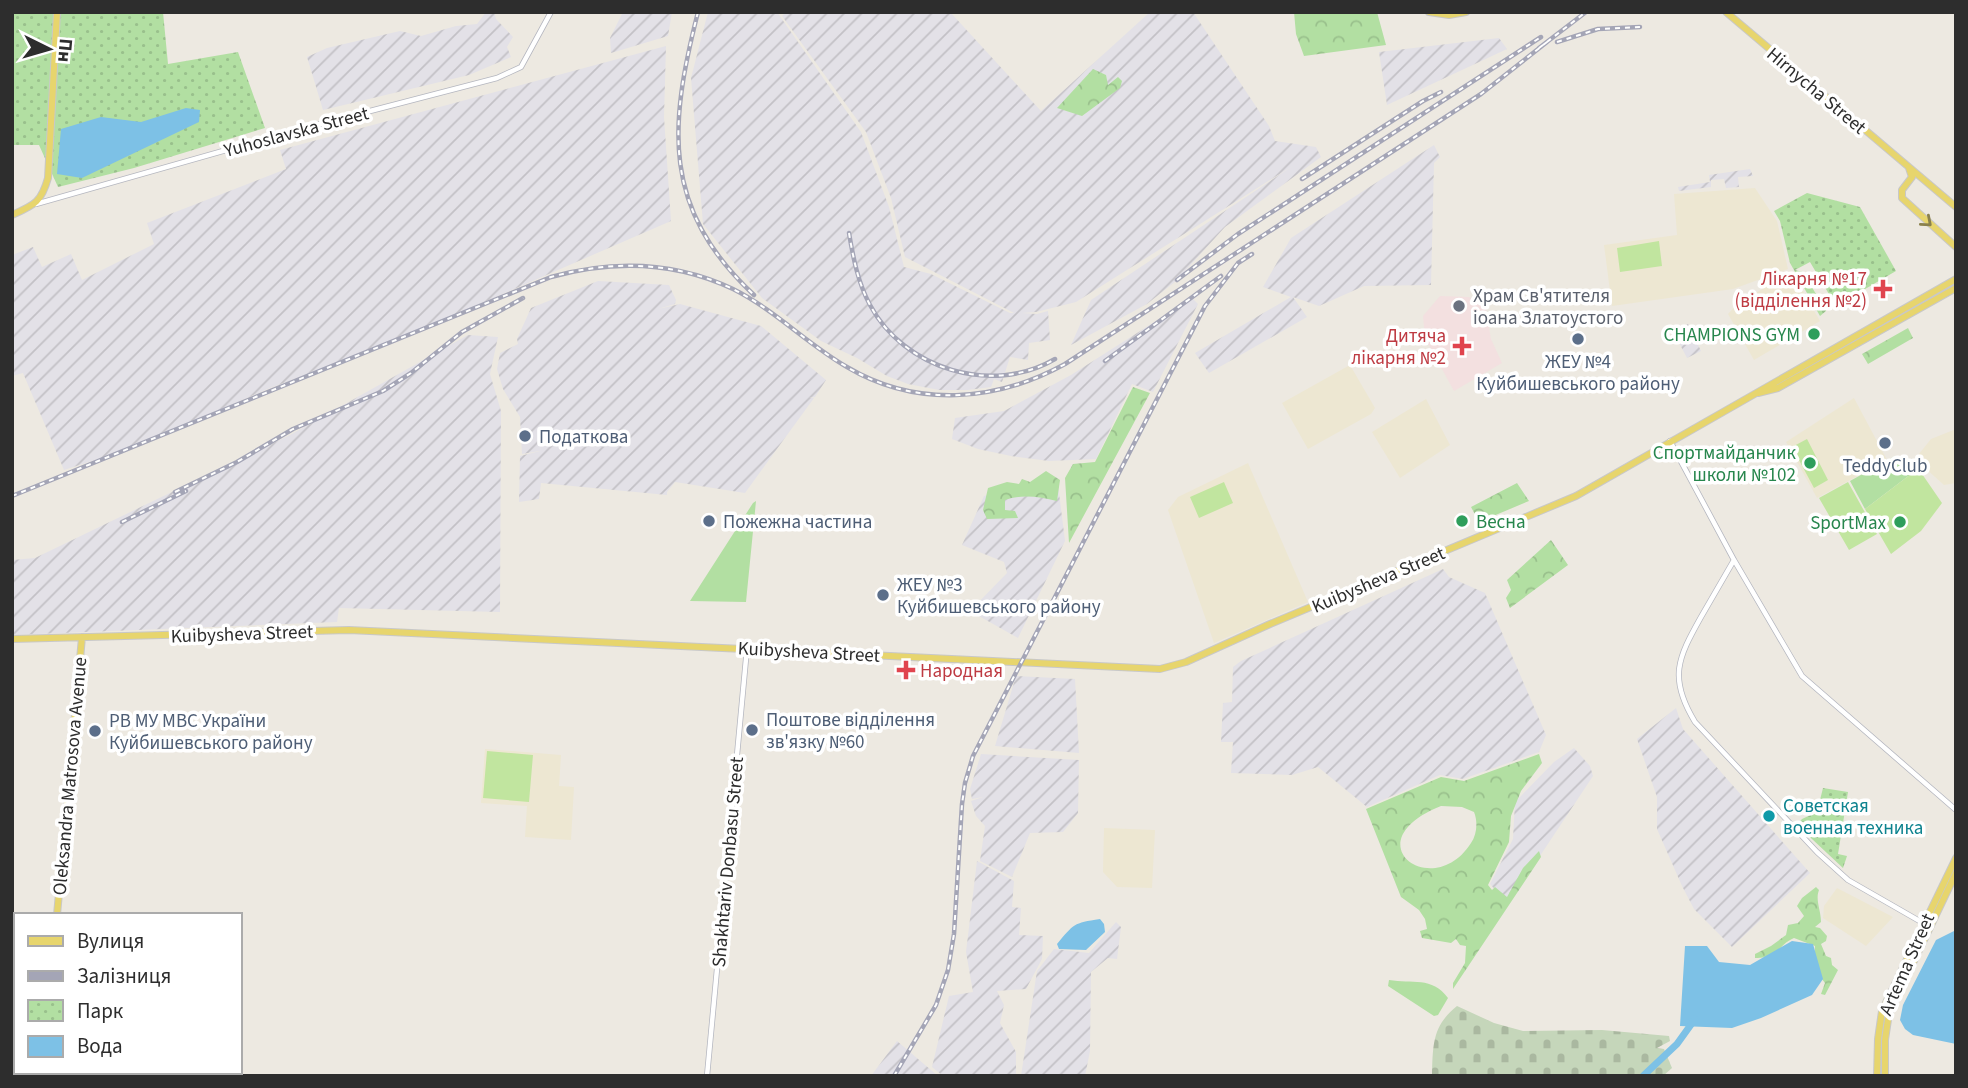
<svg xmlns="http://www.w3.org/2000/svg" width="1968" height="1088" font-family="'Source Sans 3',sans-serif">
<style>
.industrial{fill:url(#industrial-furrows)}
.education{fill:#ede7d2}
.medical{fill:#f3e0e0}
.grass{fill:#b2dfa2}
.forest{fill:url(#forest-crowns);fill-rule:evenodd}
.cemetery{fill:url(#cemetery-stones)}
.park{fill:url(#park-dots)}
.pitch{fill:#c1e59f}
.water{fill:#7dc1e6}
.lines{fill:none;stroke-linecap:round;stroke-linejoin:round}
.river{stroke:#7dc1e6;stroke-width:7}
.minor-casing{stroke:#b4b6bf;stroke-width:6}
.major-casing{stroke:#c8c8c8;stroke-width:8}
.minor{stroke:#fff;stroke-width:4.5}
.major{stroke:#e7d56d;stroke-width:6}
.rail-casing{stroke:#a4a5b6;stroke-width:4.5}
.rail{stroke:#fff;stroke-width:2;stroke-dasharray:5;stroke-linecap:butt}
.oneway{stroke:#8a814d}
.health-dot{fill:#e0444e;stroke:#fff;stroke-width:2.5}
.worship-dot{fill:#6b7280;stroke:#fff;stroke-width:2.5}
.leisure-dot{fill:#2e9e5b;stroke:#fff;stroke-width:2.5}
.service-dot{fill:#5c6f8a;stroke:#fff;stroke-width:2.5}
.culture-dot{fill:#0f9aa8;stroke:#fff;stroke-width:2.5}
.labels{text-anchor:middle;stroke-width:7;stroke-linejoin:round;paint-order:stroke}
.street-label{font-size:19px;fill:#2d2d2d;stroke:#fff}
.health-label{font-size:19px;fill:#be3a42;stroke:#fff;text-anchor:end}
.worship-label{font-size:19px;fill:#5b616d;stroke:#fff;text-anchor:start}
.leisure-label{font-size:19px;fill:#27864d;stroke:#fff;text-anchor:end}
.service-label{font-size:19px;fill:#4e5e75;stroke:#fff;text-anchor:start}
.culture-label{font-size:19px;fill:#0d838f;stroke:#fff;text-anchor:start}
</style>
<defs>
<pattern id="industrial-furrows" width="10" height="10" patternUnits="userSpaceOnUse" patternTransform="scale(1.75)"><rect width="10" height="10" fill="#e3e1e7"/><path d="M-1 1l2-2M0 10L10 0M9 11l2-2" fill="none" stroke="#c3c1c6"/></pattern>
<pattern id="forest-crowns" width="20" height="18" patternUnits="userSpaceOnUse" patternTransform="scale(1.75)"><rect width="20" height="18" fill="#b2dfa2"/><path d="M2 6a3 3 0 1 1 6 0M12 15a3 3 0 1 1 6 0" fill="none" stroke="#99c08c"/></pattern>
<pattern id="cemetery-stones" width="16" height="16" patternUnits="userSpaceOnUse" patternTransform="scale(1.75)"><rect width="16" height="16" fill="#c5d6ba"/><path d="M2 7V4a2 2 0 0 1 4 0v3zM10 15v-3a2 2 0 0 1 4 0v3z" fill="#aab8a0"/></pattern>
<pattern id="park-dots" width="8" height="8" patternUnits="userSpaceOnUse" patternTransform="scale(1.75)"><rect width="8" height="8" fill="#b2dfa2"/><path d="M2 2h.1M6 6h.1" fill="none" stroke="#99c08c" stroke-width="1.8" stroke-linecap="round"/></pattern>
</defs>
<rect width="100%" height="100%" fill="#ede9e1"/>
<!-- industrial -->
<path class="industrial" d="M 486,12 L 494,12 L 496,19 L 513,37 L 507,47 L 511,57 L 469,75 L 323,110 L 307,57 L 327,48 L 400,31 L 421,36 L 456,26 L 477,24 Z
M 623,12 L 672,12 L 668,36 L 611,53 L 610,38 Z
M 708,12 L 777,12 L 861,132 L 889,207 L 904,267 L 931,274 L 1010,313 L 1014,313 L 905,257 L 891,198 L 866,132 L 782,16 L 786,12 L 951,13 L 1041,111 L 1150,12 L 1193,12 L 1269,126 L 1275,141 L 1316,147 L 1321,157 L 1225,227 L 1176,281 L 1147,304 L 1071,345 L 1091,300 L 1294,165 L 1076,302 L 1036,312 L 1022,313 L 1037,314 L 1048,311 L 1050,340 L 1029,343 L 1028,360 L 1010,357 L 1002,382 L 994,379 L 991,387 L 968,390 L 939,390 L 908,384 L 887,376 L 857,358 L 821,341 L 762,298 L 703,224 L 691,78 Z
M 1499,38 L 1507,49 L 1387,105 L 1379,52 Z
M 666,46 L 664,117 L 671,221 L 378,348 L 270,388 L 132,448 L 64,470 L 23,373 L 12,376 L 12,255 L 33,247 L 42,267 L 71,254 L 82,280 L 154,244 L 147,223 L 286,169 L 280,150 Z
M 1434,145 L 1440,157 L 1434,163 L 1431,285 L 1364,286 L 1319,306 L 1293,297 L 1307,317 L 1209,373 L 1195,353 L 1291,297 L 1263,287 L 1291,238 Z
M 1750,169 L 1753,176 L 1738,177 L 1739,187 L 1726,188 L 1724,179 L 1711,180 L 1711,187 L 1679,191 L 1678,187 L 1710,182 L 1709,175 Z
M 598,281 L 669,285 L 676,300 L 675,304 L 658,309 L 680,304 L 761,326 L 826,380 L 815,397 L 809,398 L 814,398 L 745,493 L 675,482 L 667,492 L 667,495 L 541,483 L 539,499 L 519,502 L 520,456 L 540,451 L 522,454 L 520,417 L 503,389 L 497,369 L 500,353 L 518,344 L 517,339 L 531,308 Z
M 1192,298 L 1198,304 L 1153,392 L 1132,384 L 1096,459 L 1049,461 L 1011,456 L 978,449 L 952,439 L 955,418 L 1004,411 L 1071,375 Z
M 1688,324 L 1701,351 L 1687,358 L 1673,331 Z
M 468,335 L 498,337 L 490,374 L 501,411 L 500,612 L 339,608 L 337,622 L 12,635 L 12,560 L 35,558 L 290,435 Z
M 1057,477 L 1065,541 L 1018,638 L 970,611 L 1007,573 L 1004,562 L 962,545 L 984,496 Z
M 1443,569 L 1449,577 L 1485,593 L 1546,735 L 1539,752 L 1463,779 L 1440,775 L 1367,807 L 1318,767 L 1292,775 L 1231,773 L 1233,742 L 1221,742 L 1223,703 L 1232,702 L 1233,667 L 1241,661 Z
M 1016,676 L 1075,679 L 1079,753 L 995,746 Z
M 1676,708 L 1683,729 L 1810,873 L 1732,947 L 1694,909 L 1682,886 L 1657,829 L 1657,797 L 1637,739 Z
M 1574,748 L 1590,766 L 1593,776 L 1508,904 L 1490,884 L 1513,839 L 1515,802 L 1554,762 Z
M 981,754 L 1079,760 L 1078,813 L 1063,832 L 1030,833 L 1012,877 L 980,861 L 985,826 L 976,816 L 971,801 L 983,797 L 972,799 L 970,789 Z
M 977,861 L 1014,881 L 1012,907 L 1021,908 L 1019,935 L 1043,936 L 1042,959 L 1026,989 L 997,991 L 1004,1005 L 1000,1023 L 1016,1052 L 1016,1076 L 943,1076 L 932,1067 L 949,996 L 973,992 L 966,952 Z
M 1116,922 L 1121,927 L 1117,959 L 1108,958 L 1091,972 L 1090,1051 L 1085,1076 L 1021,1076 L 1037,971 L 1054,949 L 1089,953 Z
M 897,1041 L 938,1076 L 871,1076 Z"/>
<!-- education -->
<path class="education" d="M 1755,188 L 1777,221 L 1788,269 L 1733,289 L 1612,306 L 1604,245 L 1677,235 L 1674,194 Z
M 1792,272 L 1820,321 L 1754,360 L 1728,314 L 1738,303 Z
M 1350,365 L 1375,408 L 1371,414 L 1308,449 L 1282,403 Z
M 1854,398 L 1887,460 L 1817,498 L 1786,442 Z
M 1426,399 L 1450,445 L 1400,478 L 1372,432 Z
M 1956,429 L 1956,483 L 1944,485 L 1915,459 L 1931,439 Z
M 1248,463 L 1308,602 L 1214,643 L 1168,510 L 1178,497 Z
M 485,749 L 561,755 L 559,786 L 574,787 L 571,840 L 525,837 L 527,806 L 481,803 Z
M 1104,828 L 1155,830 L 1152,888 L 1117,887 L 1103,872 Z
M 1837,888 L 1893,917 L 1866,946 L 1823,918 L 1824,906 Z"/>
<!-- medical -->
<path class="medical" d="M 1440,296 L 1469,297 L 1486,309 L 1491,339 L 1502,363 L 1454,391 L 1425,338 L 1423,316 Z"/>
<!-- grass -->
<path class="grass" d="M 1895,456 L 1911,474 L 1865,509 L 1850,481 Z
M 756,501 L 746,602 L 690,601 L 753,503 Z
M 1389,980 C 1412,984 1432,976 1448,998 L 1438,1015 L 1434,1016 L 1388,986 Z"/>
<!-- forest -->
<path class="forest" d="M 1294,12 L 1377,12 L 1386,45 L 1304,56 L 1296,34 Z
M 1093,69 L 1106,75 L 1108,85 L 1118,77 L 1122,81 L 1120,88 L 1082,116 L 1057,108 Z
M 1908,328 L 1913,338 L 1868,364 L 1862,354 Z
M 1133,387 L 1150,393 L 1069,543 L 1065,478 L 1073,464 L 1095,462 Z
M 1046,471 L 1060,480 L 1057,501 C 1039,497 1023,494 1005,500 L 1005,510 L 1015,511 L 1018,518 L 987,519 L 983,510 L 988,488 L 1007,482 L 1019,484 L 1022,479 L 1030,482 Z
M 1517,483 L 1529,501 L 1479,522 L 1471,507 Z
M 1551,540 L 1568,565 L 1510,608 L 1506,598 L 1511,590 L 1507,580 Z
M 1539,754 L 1542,763 L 1521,791 L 1511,816 L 1509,842 L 1488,885 L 1492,890 L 1495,887 L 1507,897 L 1523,868 L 1539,851 L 1541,857 L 1453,989 L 1453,983 L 1465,963 L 1466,946 L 1460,945 L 1456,939 L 1451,943 L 1422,938 L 1420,931 L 1427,929 L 1425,919 L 1419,910 L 1401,897 L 1366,809 L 1441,777 L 1464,781 ZM 1441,806 L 1462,807 L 1474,812 C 1478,822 1477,834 1471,843 C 1433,903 1351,842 1441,806 Z
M 1816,887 L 1819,890 C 1815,900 1821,910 1821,922 L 1815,927 L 1820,928 L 1827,936 L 1826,941 L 1821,944 L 1826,956 L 1831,958 L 1832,965 L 1838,970 L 1825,995 L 1821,994 L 1825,983 C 1816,972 1814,960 1815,946 L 1794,938 C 1776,946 1781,958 1755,958 L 1755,954 L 1771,946 L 1786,935 L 1788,925 L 1798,923 L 1804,916 L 1797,906 L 1802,898 Z"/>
<!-- cemetery -->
<path class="cemetery" d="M 1457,1006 L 1494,1023 L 1523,1031 L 1602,1030 L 1669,1036 L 1670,1041 L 1657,1048 L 1664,1049 L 1672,1068 L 1663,1076 L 1432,1076 C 1433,1045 1432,1026 1457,1006 Z"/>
<!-- park -->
<path class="park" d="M 12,12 L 163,12 L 168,64 L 238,52 L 265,128 L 134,168 L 58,187 L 39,145 L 12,145 Z
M 1807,193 L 1860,207 L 1896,271 L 1836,306 L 1810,262 L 1795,270 L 1803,272 L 1826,311 L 1820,316 L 1790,263 L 1780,221 L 1774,211 Z
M 1823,788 L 1848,792 L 1838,854 L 1847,856 L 1843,868 L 1797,825 L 1802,819 L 1817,812 Z"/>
<!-- pitch -->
<path class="pitch" d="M 1659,241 L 1662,266 L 1620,272 L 1617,248 Z
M 1807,439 L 1828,480 L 1814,488 L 1792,447 Z
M 1920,471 L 1942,503 L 1921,531 L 1891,554 L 1865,509 L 1911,474 Z
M 1224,482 L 1233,503 L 1199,518 L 1190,497 Z
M 1848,482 L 1877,534 L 1849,550 L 1819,498 Z
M 487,751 L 533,755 L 529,802 L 483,798 Z"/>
<!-- water -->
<path class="water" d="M 186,108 L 200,110 L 199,122 L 82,178 L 57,174 L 61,129 L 101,117 L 141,122 Z
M 1100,919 L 1104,924 L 1105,932 L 1086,950 L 1059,949 L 1057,944 C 1074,924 1073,923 1100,919 Z
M 1956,930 L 1956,1044 L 1913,1035 L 1905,1029 L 1900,1020 L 1903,1005 L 1936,940 Z
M 1792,941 L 1813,944 L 1823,979 L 1812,995 L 1761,1018 L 1732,1028 L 1680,1026 L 1685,946 L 1707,946 L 1719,962 L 1750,965 Z"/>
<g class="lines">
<!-- river -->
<path class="river" d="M 1643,1076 L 1677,1044 L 1695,1019"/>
<defs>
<path id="minor" d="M 36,204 L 297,130 L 497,78 L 521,67 L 551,12
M 1670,441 L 1734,560 L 1802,676 L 1956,810
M 1734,560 C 1723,579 1712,598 1701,617 C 1678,658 1668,678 1695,722 L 1817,852 L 1848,880 L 1923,923
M 707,1076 L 747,648"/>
<path id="major" d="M 1429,12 L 1449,15 L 1466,12
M 1726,12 L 1956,207
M 1909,168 L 1912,177 L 1902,190 L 1902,198 L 1956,247
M 12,215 C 34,205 41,203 48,178 L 57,12
M 1758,393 L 1778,388 L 1956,288
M 12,639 L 349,630 L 1160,669 L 1186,662 L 1270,624 L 1576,496 L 1956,279
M 57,915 L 82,637
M 43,1076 L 43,1072
M 1877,1076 L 1878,1039 L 1882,1011 L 1956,858
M 1885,1076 L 1885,1040 L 1889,1013 L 1956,873"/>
</defs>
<!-- minor casing -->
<use href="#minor" class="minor-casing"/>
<!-- major casing -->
<use href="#major" class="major-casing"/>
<!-- minor -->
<use href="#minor" class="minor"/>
<!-- major -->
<use href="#major" class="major"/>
<defs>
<path id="rail" d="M 698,12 C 669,126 661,208 754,295
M 1557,42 L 1598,29 L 1640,27
M 1539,48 L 1586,12
M 1302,179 L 1423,101 L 1441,92
M 849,233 C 853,257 858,283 870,305 C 904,369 992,396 1055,359
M 1177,280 L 1238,234 L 1541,37
M 1105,361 L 1221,276
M 175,492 L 237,462 L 293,429 L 383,391 L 411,373 L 462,332 L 523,298
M 12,496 L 551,277 C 612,260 674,261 733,289 C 775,310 807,344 847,367 C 916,408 996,402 1065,364 L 1481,94 L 1547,42
M 122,522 L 186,491
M 894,1076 L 936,1005 L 948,970 L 954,934 L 962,804 L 965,783 L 973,756 L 1205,306 L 1238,263 L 1252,254"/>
</defs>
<!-- rail casing -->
<use href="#rail" class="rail-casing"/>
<!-- rail -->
<use href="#rail" class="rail"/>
</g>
<!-- one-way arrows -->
<defs><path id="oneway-chevron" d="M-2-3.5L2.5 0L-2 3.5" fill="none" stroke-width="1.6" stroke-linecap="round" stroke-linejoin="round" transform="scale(1.75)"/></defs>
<use class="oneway" href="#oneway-chevron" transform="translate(1927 222) rotate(41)"/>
<!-- markers -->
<g class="health-dot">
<path d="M1879.5 278.5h7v7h7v7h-7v7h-7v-7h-7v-7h7z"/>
<path d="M1458.5 335.5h7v7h7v7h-7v7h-7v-7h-7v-7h7z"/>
<path d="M902.5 659.5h7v7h7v7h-7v7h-7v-7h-7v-7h7z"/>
</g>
<circle class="worship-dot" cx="1459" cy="306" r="7"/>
<g class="leisure-dot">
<circle cx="1814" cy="334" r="7"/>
<circle cx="1810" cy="463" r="7"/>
<circle cx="1462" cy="521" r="7"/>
<circle cx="1900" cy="522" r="7"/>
</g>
<g class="service-dot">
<circle cx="1578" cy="339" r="7"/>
<circle cx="525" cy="436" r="7"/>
<circle cx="1885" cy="443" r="7"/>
<circle cx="709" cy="521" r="7"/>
<circle cx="883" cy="595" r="7"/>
<circle cx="752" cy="730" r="7"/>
<circle cx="95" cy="731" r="7"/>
</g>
<circle class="culture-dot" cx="1769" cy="816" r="7"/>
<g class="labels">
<!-- street labels -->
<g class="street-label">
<text transform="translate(1817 90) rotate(40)" y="7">Hirnycha Street</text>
<text transform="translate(296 131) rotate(-15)" y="7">Yuhoslavska Street</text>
<text transform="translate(1378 579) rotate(-23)" y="7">Kuibysheva Street</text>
<text transform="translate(242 633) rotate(-2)" y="7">Kuibysheva Street</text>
<text transform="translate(809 651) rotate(3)" y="7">Kuibysheva Street</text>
<text transform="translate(69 776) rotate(-85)" y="7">Oleksandra Matrosova Avenue</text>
<text transform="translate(727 862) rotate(-85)" y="7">Shakhtariv Donbasu Street</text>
<text transform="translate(1906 964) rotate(-66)" y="7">Artema Street</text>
</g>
<!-- health labels -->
<g class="health-label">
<text x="1867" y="285">Лікарня №17<tspan x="1867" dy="22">(відділення №2)</tspan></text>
<text x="1446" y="342">Дитяча<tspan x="1446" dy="22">лікарня №2</tspan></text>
<text x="920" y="677" text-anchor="start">Народная</text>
</g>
<!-- worship labels -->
<g class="worship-label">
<text x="1473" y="302">Храм Св'ятителя<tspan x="1473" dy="22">іоана Златоустого</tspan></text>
</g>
<!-- leisure labels -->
<g class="leisure-label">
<text x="1800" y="341">CHAMPIONS GYM</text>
<text x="1796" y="459">Спортмайданчик<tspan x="1796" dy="22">школи №102</tspan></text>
<text x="1476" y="528" text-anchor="start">Весна</text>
<text x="1886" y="529">SportMax</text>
</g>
<!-- service labels -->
<g class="service-label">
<text x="1578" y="368" text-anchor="middle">ЖЕУ №4<tspan x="1578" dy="22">Куйбишевського району</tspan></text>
<text x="539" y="443">Податкова</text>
<text x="1885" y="472" text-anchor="middle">TeddyClub</text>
<text x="723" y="528">Пожежна частина</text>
<text x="897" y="591">ЖЕУ №3<tspan x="897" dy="22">Куйбишевського району</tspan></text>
<text x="766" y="726">Поштове відділення<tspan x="766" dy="22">зв'язку №60</tspan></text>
<text x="109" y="727">РВ МУ МВС України<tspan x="109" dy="22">Куйбишевського району</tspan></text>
</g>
<!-- culture labels -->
<g class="culture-label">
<text x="1783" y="812">Советская<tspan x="1783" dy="22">военная техника</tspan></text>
</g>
</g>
<!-- border -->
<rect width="1968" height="1088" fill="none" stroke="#2d2d2d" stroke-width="28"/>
<!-- legend -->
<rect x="14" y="913" width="228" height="161" fill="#ffffff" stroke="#ababab" stroke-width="2"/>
<rect x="28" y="936" width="35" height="10" fill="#e7d56d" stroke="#ababab" stroke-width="2"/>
<text x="77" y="948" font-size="21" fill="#2d2d2d">Вулиця</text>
<rect x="28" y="971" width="35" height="10" fill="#a4a5b6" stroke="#ababab" stroke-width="2"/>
<text x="77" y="983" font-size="21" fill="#2d2d2d">Залізниця</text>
<rect x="28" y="1000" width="35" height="21" fill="url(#park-dots)" stroke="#ababab" stroke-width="2"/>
<text x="77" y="1018" font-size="21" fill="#2d2d2d">Парк</text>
<rect x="28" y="1036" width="35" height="21" fill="#7dc1e6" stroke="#ababab" stroke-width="2"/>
<text x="77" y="1053" font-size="21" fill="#2d2d2d">Вода</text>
<!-- north arrow -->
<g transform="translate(49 49) rotate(95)" stroke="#ffffff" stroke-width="5" paint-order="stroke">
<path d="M0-5L12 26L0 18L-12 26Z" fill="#2d2d2d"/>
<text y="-10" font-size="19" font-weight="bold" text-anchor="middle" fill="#2d2d2d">Пн</text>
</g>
</svg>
